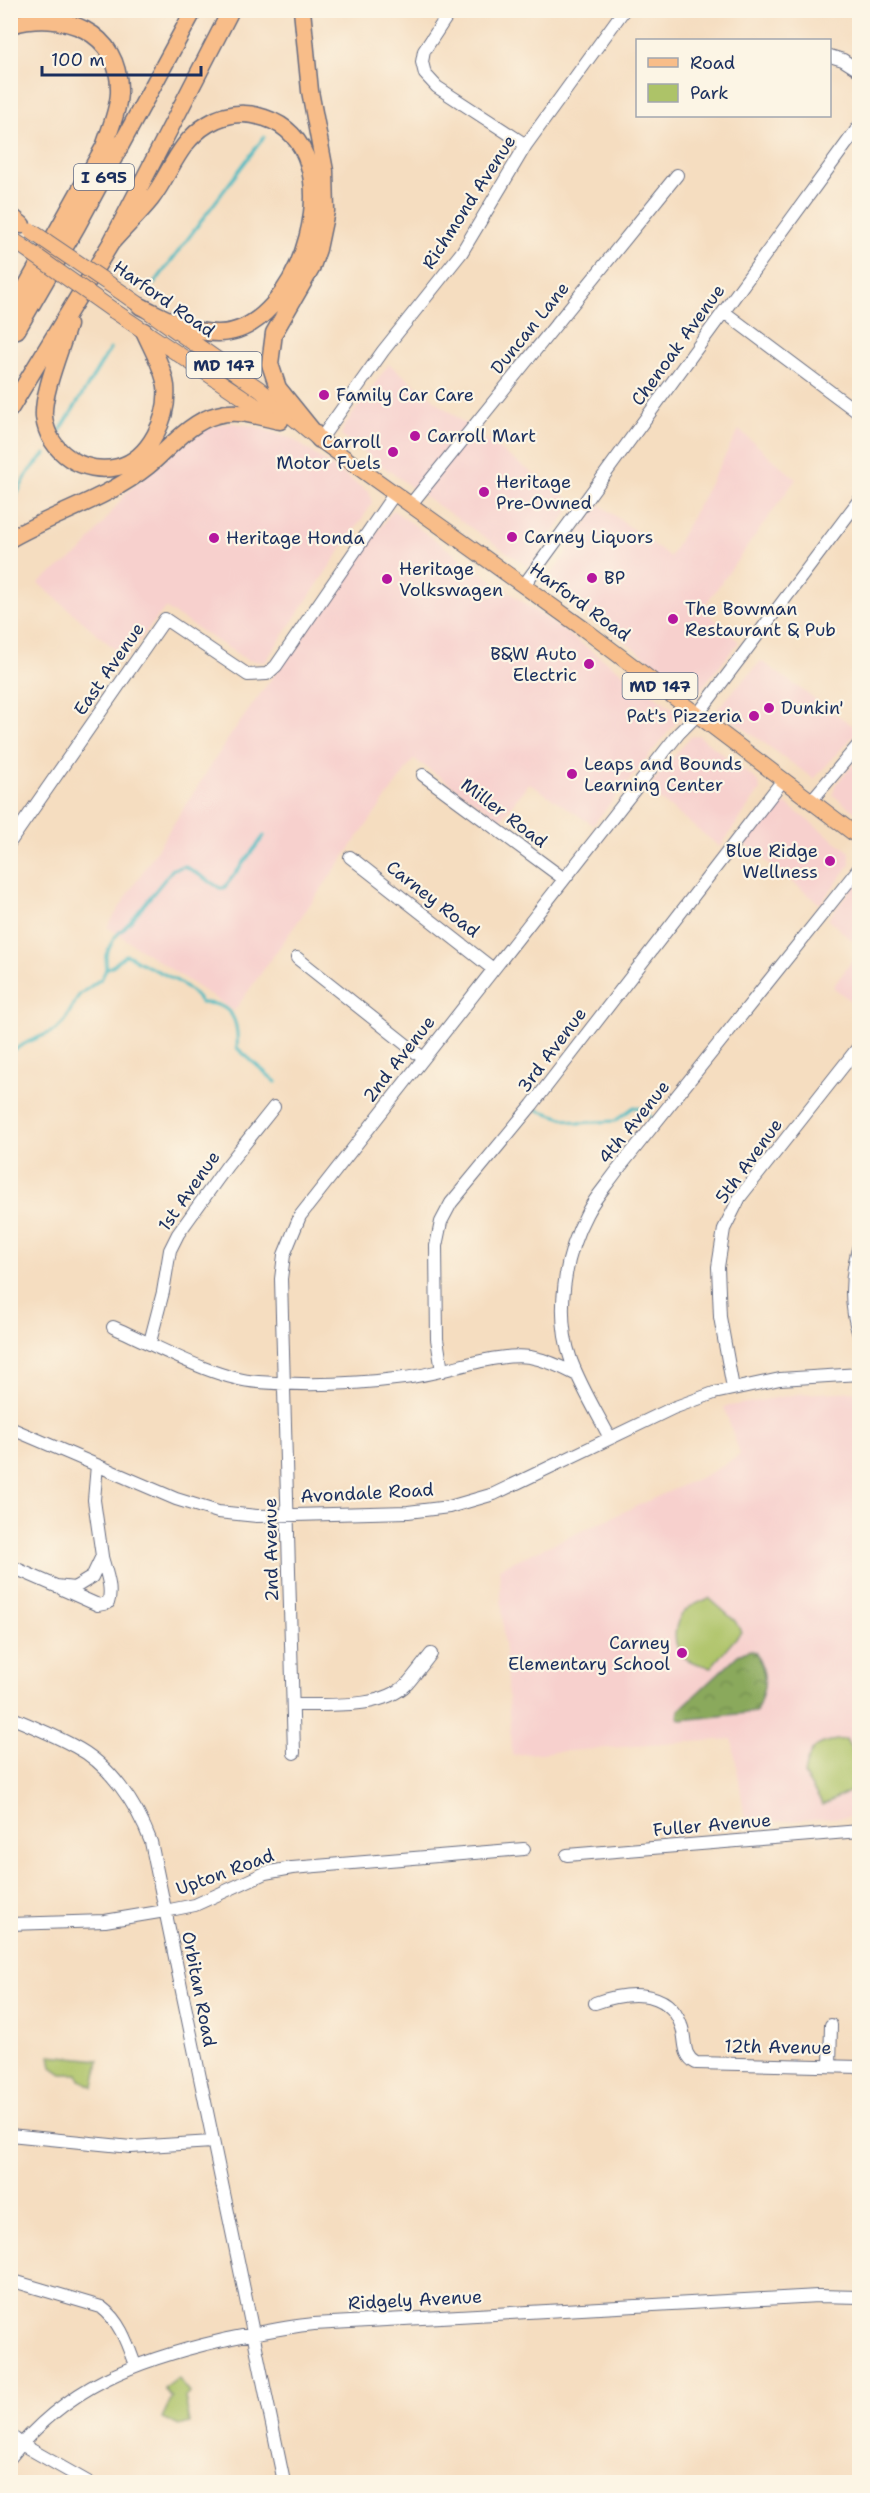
<svg xmlns="http://www.w3.org/2000/svg" width="870" height="2493" font-family="'Shantell Sans',sans-serif">
<style>
.built{fill:#f7d0cd}
.forest{fill:url(#forest-crowns);stroke:#526c5d;stroke-width:1.5}
.park{fill:#adc368;stroke:#647963;stroke-width:1.5}
.lines{fill:none;stroke-linecap:round;stroke-linejoin:round}
.stream{stroke:#4ab9c1;stroke-width:3}
.minor-casing{stroke:#676c80;stroke-width:14}
.major-casing{stroke:#676c80;stroke-width:17}
.highway-casing{stroke:#676c80;stroke-width:19}
.minor{stroke:#fff;stroke-width:12}
.major{stroke:#f8bd89;stroke-width:15}
.highway{stroke:#f8bd89;stroke-width:16}
.major-bridge-casing{stroke:#676c80;stroke-width:17;stroke-linecap:butt}
.major-bridge{stroke:#f8bd89;stroke-width:15}
.poi-dot{fill:#b5179e;stroke:#fcf5e5;stroke-width:2}
.labels{text-anchor:middle;stroke-width:4.5;stroke-linejoin:round;paint-order:stroke}
.shield{fill:#fcf5e5;stroke:#5e6a86;stroke-width:1.5}
.shield-label{font-size:16px;font-weight:bold;fill:#1b2f5e}
.street-label{font-size:18px;fill:#1b2f5e;stroke:#fcf5e5}
.poi-label{font-size:18px;fill:#1b2f5e;stroke:#fcf5e5;text-anchor:start}
</style>
<defs>
<pattern id="forest-crowns" width="20" height="18" patternUnits="userSpaceOnUse" patternTransform="scale(1.5)"><rect width="20" height="18" fill="#8aa95c"/><path d="M2 6a3 3 0 1 1 6 0M12 15a3 3 0 1 1 6 0" fill="none" stroke="#708a4f"/></pattern>
</defs>
<rect width="100%" height="100%" fill="#fcf5e5"/>
<filter id="ink" filterUnits="userSpaceOnUse"><feTurbulence type="fractalNoise" baseFrequency=".0167" numOctaves="2"/><feDisplacementMap in="SourceGraphic" scale="12" xChannelSelector="R" yChannelSelector="G"/><feConvolveMatrix kernelMatrix="1 2 1 2 8 2 1 2 1" color-interpolation-filters="sRGB"/></filter>
<filter id="wash" filterUnits="userSpaceOnUse"><feTurbulence type="fractalNoise" baseFrequency=".008" numOctaves="4" result="noise"/><feDisplacementMap in="SourceGraphic" scale="24" xChannelSelector="R" yChannelSelector="G"/><feGaussianBlur stdDeviation="1.35" result="paint"/><feColorMatrix in="noise" values="0 0 0 0 0 0 0 0 0 0 0 0 0 0 0 0 0 1.4 0 .05"/><feComposite in="paint" operator="in"/></filter>
<g filter="url(#wash)">
<rect width="100%" height="100%" fill="#f5ddc0"/>
<!-- built -->
<path class="built" d="M 389,364 L 478,434 L 574,503 L 530,568 L 414,489 L 341,436 L 344,426 Z
M 233,423 L 253,426 L 293,439 L 370,493 L 372,504 L 265,662 L 247,660 L 165,608 L 125,658 L 38,583 L 82,551 L 126,493 L 178,448 L 205,429 L 222,424 Z
M 739,430 L 796,479 L 703,608 L 739,642 L 696,695 L 546,582 L 599,504 L 670,557 Z
M 393,510 L 682,715 L 593,825 L 529,783 L 501,819 L 414,759 L 234,1011 L 107,927 L 230,736 Z
M 761,661 L 859,730 L 814,779 L 717,709 Z
M 698,735 L 759,782 L 760,790 L 720,847 L 647,789 L 690,737 Z
M 859,758 L 859,815 L 833,795 L 835,785 Z
M 776,804 L 786,804 L 850,852 L 850,865 L 820,904 L 742,842 Z
M 859,879 L 859,947 L 828,919 Z
M 859,951 L 859,1008 L 833,987 Z
M 859,1391 L 859,1816 L 746,1824 L 732,1739 L 512,1755 L 499,1568 L 712,1472 L 740,1455 L 724,1407 L 798,1394 Z"/>
<!-- forest -->
<path class="forest" d="M 749,1650 L 755,1652 C 769,1675 766,1688 756,1712 L 682,1720 L 678,1717 L 679,1710 L 738,1655 Z"/>
<!-- park -->
<path class="park" d="M 709,1598 L 735,1621 L 741,1632 L 711,1667 C 702,1665 690,1663 684,1657 C 670,1643 674,1620 687,1609 C 693,1604 702,1602 709,1598 Z
M 846,1739 L 859,1764 L 859,1787 L 823,1805 L 804,1775 C 809,1745 817,1742 846,1739 Z
M 50,2055 L 99,2060 L 94,2087 L 80,2080 L 78,2074 L 62,2074 L 52,2067 Z
M 178,2378 L 190,2393 L 185,2397 L 190,2423 L 179,2426 L 162,2418 L 172,2397 L 164,2389 Z"/>
<g class="lines">
<!-- stream -->
<path class="stream" d="M 154,284 L 264,137
M 60,431 L 110,349
M 10,507 L 28,473 L 45,454
M 106,969 L 114,965 L 125,955 C 131,955 135,960 141,963 C 163,974 187,982 201,1003 C 233,1002 239,1022 237,1048 L 276,1082
M 10,1052 L 28,1042 L 56,1030 L 64,1022 L 79,995 L 102,978 L 106,969 L 106,955 L 114,938 L 130,922 L 173,869 L 185,866 L 220,888 L 224,888 L 264,836
M 538,1110 L 578,1123 L 615,1121 L 634,1107 L 642,1109 L 652,1118"/>
</g>
</g>
<g filter="url(#ink)">
<g class="lines">
<defs>
<path id="minor" d="M 451,10 L 424,51 L 422,62 L 425,74 L 437,87 L 526,145
M 830,56 L 843,60 L 860,71
M 724,312 L 860,414
M 320,440 L 383,351 L 462,252 L 526,145 L 624,10
M 411,504 L 677,175
M 524,585 L 860,125
M 423,775 L 564,879
M 811,801 L 860,743
M 10,842 L 165,619 L 248,675 L 267,674 L 276,666 L 395,493
M 350,857 L 493,969
M 297,958 L 423,1058
M 860,1242 C 850,1274 849,1307 860,1338
M 113,1327 C 155,1345 214,1379 258,1382 C 306,1386 357,1384 404,1378 C 442,1374 493,1352 530,1357 C 547,1360 562,1367 577,1375
M 150,1342 L 163,1292 L 170,1250 L 178,1234 L 227,1166 L 274,1107
M 442,1371 L 437,1339 L 436,1246 L 441,1222 L 451,1203 L 532,1105 L 783,780
M 733,1388 L 720,1317 L 718,1267 L 724,1229 L 740,1197 L 860,1045
M 10,1428 L 176,1499 L 218,1512 L 257,1516 L 408,1512 L 449,1507 L 494,1494 L 673,1408 L 714,1393 L 780,1379 L 860,1374
M 610,1438 C 597,1413 581,1387 571,1360 C 555,1314 564,1256 587,1213 C 594,1199 606,1186 616,1172 L 860,867
M 10,1566 L 56,1586 L 74,1588 L 92,1577 L 102,1556 L 94,1500 L 97,1465
M 62,1589 L 98,1605 L 108,1603 C 113,1589 106,1572 102,1557
M 293,1705 C 327,1704 381,1710 407,1684 C 415,1675 423,1664 431,1654
M 10,1717 C 32,1726 54,1735 74,1746 C 110,1764 137,1805 151,1842 L 284,2482
M 294,1753 L 281,1279 L 284,1255 L 300,1216 L 679,733 L 698,714 L 860,499
M 567,1855 L 860,1831
M 10,1924 L 105,1921 L 165,1911 L 195,1905 L 265,1873 L 292,1868 L 524,1849
M 595,2003 C 625,1992 668,1987 681,2025 C 687,2039 681,2055 696,2063 L 860,2067
M 830,2066 L 831,2025
M 10,2135 L 131,2147 L 212,2142
M 10,2280 L 101,2307 C 120,2321 127,2343 135,2365
M 10,2435 L 21,2444 L 88,2482
M 10,2458 C 66,2386 137,2360 223,2340 C 253,2334 283,2327 314,2324 L 818,2296 L 860,2297"/>
<path id="major" d="M 10,238 L 22,246
M 124,294 L 259,389 L 320,440 L 584,629 L 860,838
M 114,311 L 274,418"/>
<path id="highway" d="M 302,10 L 310,91 L 325,171 L 326,211 L 318,249 L 311,269 L 274,333 L 270,364 L 278,388 L 320,440
M 10,25 C 62,10 121,30 119,93 C 118,111 110,129 104,147 L 22,294 L 10,331
M 10,215 L 22,225
M 111,243 C 124,228 139,214 151,199 C 171,173 178,142 208,124 C 226,113 245,111 265,118 C 358,148 301,335 217,333 C 189,333 164,317 140,306
M 68,325 C 61,349 42,394 44,417 C 48,453 84,475 118,467 C 150,459 169,417 166,386 C 163,367 152,349 144,331
M 17,330 L 77,226 L 194,10
M 10,409 L 111,243 L 231,10
M 10,539 C 55,513 107,499 148,466 C 169,449 189,422 217,415 C 239,409 259,417 280,421"/>
</defs>
<!-- minor casing -->
<use href="#minor" class="minor-casing"/>
<!-- major casing -->
<use href="#major" class="major-casing"/>
<!-- highway casing -->
<use href="#highway" class="highway-casing"/>
<!-- minor -->
<use href="#minor" class="minor"/>
<!-- major -->
<use href="#major" class="major"/>
<!-- highway -->
<use href="#highway" class="highway"/>
<defs>
<path id="major-bridge" d="M 31,231 L 124,294
M 22,246 L 114,311"/>
</defs>
<!-- major-bridge casing -->
<use href="#major-bridge" class="major-bridge-casing"/>
<!-- major-bridge -->
<use href="#major-bridge" class="major-bridge"/>
</g>
</g>
<!-- markers -->
<g class="poi-dot">
<circle cx="324" cy="395" r="6"/>
<circle cx="415" cy="436" r="6"/>
<circle cx="393" cy="452" r="6"/>
<circle cx="484" cy="492" r="6"/>
<circle cx="512" cy="537" r="6"/>
<circle cx="214" cy="538" r="6"/>
<circle cx="592" cy="578" r="6"/>
<circle cx="387" cy="579" r="6"/>
<circle cx="673" cy="619" r="6"/>
<circle cx="589" cy="664" r="6"/>
<circle cx="769" cy="708" r="6"/>
<circle cx="754" cy="716" r="6"/>
<circle cx="572" cy="774" r="6"/>
<circle cx="830" cy="861" r="6"/>
<circle cx="682" cy="1653" r="6"/>
</g>
<g class="labels">
<!-- shield labels -->
<g class="shield">
<rect x="74" y="164" width="60" height="26" rx="4.5"/>
<rect x="186.5" y="352" width="75" height="26" rx="4.5"/>
<rect x="622.5" y="673" width="75" height="26" rx="4.5"/>
</g>
<g class="shield-label">
<text x="104" y="183">I 695</text>
<text x="224" y="371">MD 147</text>
<text x="660" y="692">MD 147</text>
</g>
<!-- street labels -->
<g class="street-label">
<text transform="translate(469 202) rotate(-57)" y="6">Richmond Avenue</text>
<text transform="translate(164 299) rotate(35)" y="6">Harford Road</text>
<text transform="translate(530 328) rotate(-51)" y="6">Duncan Lane</text>
<text transform="translate(678 345) rotate(-54)" y="6">Chenoak Avenue</text>
<text transform="translate(580 602) rotate(36)" y="6">Harford Road</text>
<text transform="translate(109 669) rotate(-55)" y="6">East Avenue</text>
<text transform="translate(504 813) rotate(37)" y="6">Miller Road</text>
<text transform="translate(433 899) rotate(38)" y="6">Carney Road</text>
<text transform="translate(552 1050) rotate(-53)" y="6">3rd Avenue</text>
<text transform="translate(399 1059) rotate(-52)" y="6">2nd Avenue</text>
<text transform="translate(634 1122) rotate(-51)" y="6">4th Avenue</text>
<text transform="translate(749 1161) rotate(-54)" y="6">5th Avenue</text>
<text transform="translate(189 1191) rotate(-55)" y="6">1st Avenue</text>
<text transform="translate(367 1493) rotate(-3)" y="6">Avondale Road</text>
<text transform="translate(271 1550) rotate(-91)" y="6">2nd Avenue</text>
<text transform="translate(712 1825) rotate(-5)" y="6">Fuller Avenue</text>
<text transform="translate(225 1872) rotate(-20)" y="6">Upton Road</text>
<text transform="translate(199 1989) rotate(79)" y="6">Orbitan Road</text>
<text transform="translate(778 2047) rotate(1)" y="6">12th Avenue</text>
<text transform="translate(415 2300) rotate(-3)" y="6">Ridgely Avenue</text>
</g>
<!-- poi labels -->
<g class="poi-label">
<text x="336" y="401">Family Car Care</text>
<text x="427" y="442">Carroll Mart</text>
<text x="381" y="448" text-anchor="end">Carroll<tspan x="381" dy="21">Motor Fuels</tspan></text>
<text x="496" y="488">Heritage<tspan x="496" dy="21">Pre-Owned</tspan></text>
<text x="524" y="543">Carney Liquors</text>
<text x="226" y="544">Heritage Honda</text>
<text x="399" y="575">Heritage<tspan x="399" dy="21">Volkswagen</tspan></text>
<text x="604" y="584">BP</text>
<text x="685" y="615">The Bowman<tspan x="685" dy="21">Restaurant &amp; Pub</tspan></text>
<text x="577" y="660" text-anchor="end">B&amp;W Auto<tspan x="577" dy="21">Electric</tspan></text>
<text x="781" y="714">Dunkin'</text>
<text x="742" y="722" text-anchor="end">Pat's Pizzeria</text>
<text x="584" y="770">Leaps and Bounds<tspan x="584" dy="21">Learning Center</tspan></text>
<text x="818" y="857" text-anchor="end">Blue Ridge<tspan x="818" dy="21">Wellness</tspan></text>
<text x="670" y="1649" text-anchor="end">Carney<tspan x="670" dy="21">Elementary School</tspan></text>
</g>
</g>
<!-- margin -->
<rect width="870" height="2493" fill="none" stroke="#fcf5e5" stroke-width="36"/>
<!-- legend -->
<rect x="636" y="39" width="195" height="78" fill="#fcf5e5" stroke="#a2a6af" stroke-width="1.5"/>
<rect x="648" y="58" width="30" height="9" fill="#f8bd89" stroke="#a2a6af" stroke-width="1.5"/>
<text x="690" y="69" font-size="18" fill="#1b2f5e">Road</text>
<rect x="648" y="84" width="30" height="18" fill="#adc368" stroke="#a2a6af" stroke-width="1.5"/>
<text x="690" y="99" font-size="18" fill="#1b2f5e">Park</text>
<!-- scale -->
<path d="M42 66v9h159v-9" fill="none" stroke="#1b2f5e" stroke-width="3"/>
<text x="51" y="66" font-size="18" fill="#1b2f5e" stroke="#fcf5e5" stroke-width="4.5" paint-order="stroke">100 m</text>
</svg>
